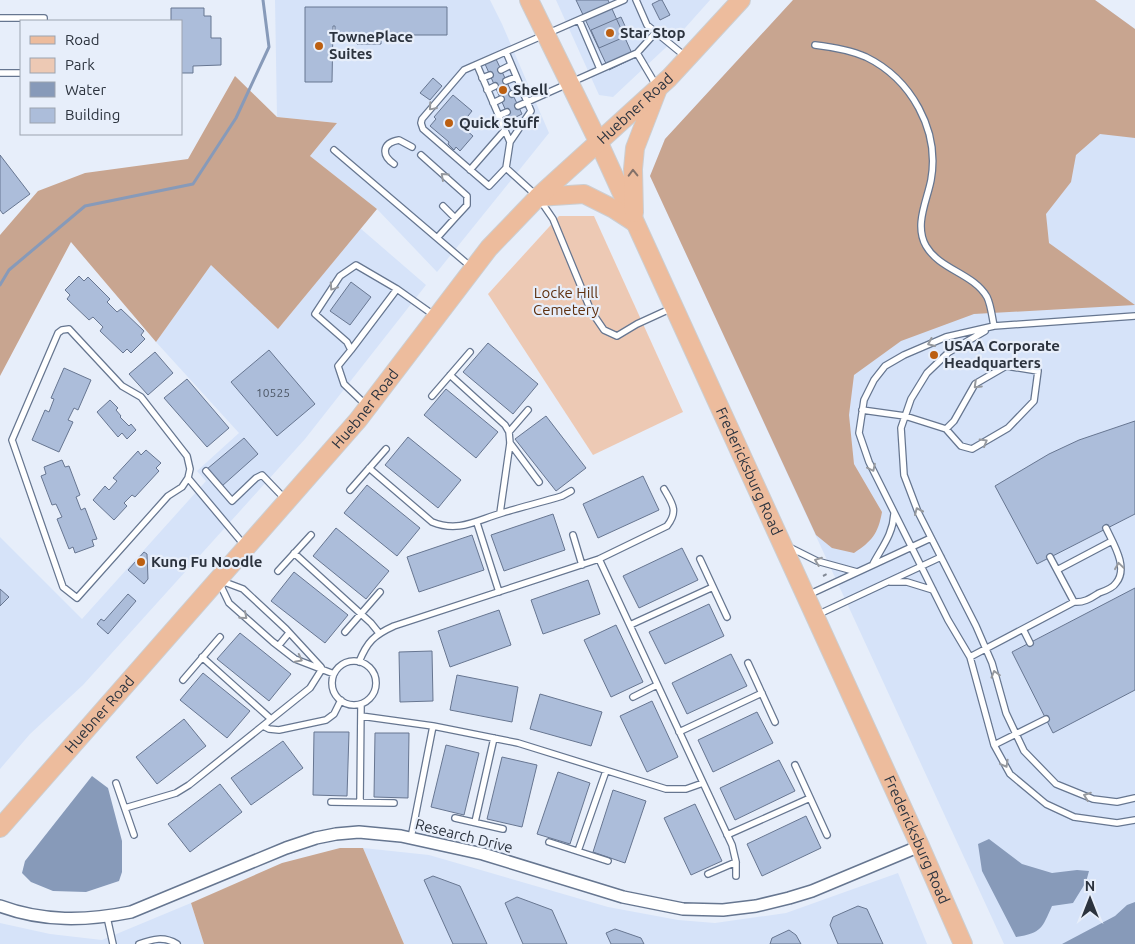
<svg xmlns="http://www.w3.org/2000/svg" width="1135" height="944" font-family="Ubuntu,sans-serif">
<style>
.built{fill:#d6e3f9}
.green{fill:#edc9b4}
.forest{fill:#c8a590}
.water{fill:#879ab9}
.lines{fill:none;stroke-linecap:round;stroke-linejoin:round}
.stream{stroke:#879ab9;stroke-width:3}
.building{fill:#acbdda;stroke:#677691}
.lane-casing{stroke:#667690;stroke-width:8}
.street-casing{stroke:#667690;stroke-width:14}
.primary-casing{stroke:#ccced1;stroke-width:20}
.path{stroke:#828995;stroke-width:2;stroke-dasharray:4 4;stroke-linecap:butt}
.lane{stroke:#fff;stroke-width:5.5}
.street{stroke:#fff;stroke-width:11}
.primary{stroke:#edbc9d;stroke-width:18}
.oneway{stroke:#96999e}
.oneway2{stroke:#837169}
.poi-dot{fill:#bc5f11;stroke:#e7eefa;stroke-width:2}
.labels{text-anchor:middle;stroke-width:4.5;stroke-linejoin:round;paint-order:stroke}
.number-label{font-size:12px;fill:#4c5665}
.poi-label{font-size:15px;font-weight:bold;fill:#2c333e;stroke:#e7eefa;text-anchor:start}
.street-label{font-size:15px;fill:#2c333e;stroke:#e7eefa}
.park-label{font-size:15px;fill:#5f3110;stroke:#e7eefa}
</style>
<rect width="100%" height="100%" fill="#e7eefa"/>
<!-- built -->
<path class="built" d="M 275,0 L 490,0 L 502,24 L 549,133 L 437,272 L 377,209 L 310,156 L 337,123 L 277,117 Z
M 556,0 L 710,0 L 677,37 L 613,97 L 599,95 Z
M 793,0 L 1095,0 L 1135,29 L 1135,944 L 1004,944 L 650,176 L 665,139 Z
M 360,228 L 426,285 L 305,439 L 83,685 L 30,734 L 0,769 L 0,537 L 82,619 L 206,481 L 197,471 L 239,433 L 156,342 L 211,264 L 278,329 Z
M 363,848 L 429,855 L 608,907 L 678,920 L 715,923 L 786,913 L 898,873 L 927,944 L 404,944 Z
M 191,903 L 204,944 L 0,944 L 0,923 L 50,934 L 102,940 Z"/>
<!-- green -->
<path class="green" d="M 559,216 L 594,216 L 683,412 L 593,455 L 488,294 Z"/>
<!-- forest -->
<path class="forest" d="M 793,0 L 1095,0 L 1135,29 L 1135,138 L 1100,134 L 1076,155 L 1071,182 L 1046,214 L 1049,243 L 1135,305 L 974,314 L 901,341 L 854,375 L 849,415 L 854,464 L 882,512 C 878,534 872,541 854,553 L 832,548 L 816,535 L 650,176 L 665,139 Z
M 235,76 L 277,117 L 337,123 L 310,156 L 377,209 L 278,329 L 211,265 L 156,342 L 71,242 L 0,376 L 0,235 L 38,191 L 85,173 L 188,159 Z
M 340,848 L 363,848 L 404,944 L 204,944 L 191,903 L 282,863 Z"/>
<!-- water -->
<path class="water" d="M 92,776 L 108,788 L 122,841 L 122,872 L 119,881 L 86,892 L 53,891 L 31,882 L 22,873 L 25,861 Z
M 989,839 L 1022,864 L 1052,873 L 1077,870 L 1089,871 L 1086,882 L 1073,903 L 1052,906 C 1042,928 1042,933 1016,937 L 982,871 L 978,844 Z
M 1135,902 L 1135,944 L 1062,944 L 1115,916 L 1127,905 Z"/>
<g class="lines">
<!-- stream -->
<path class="stream" d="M 0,285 L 9,270 L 85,206 L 193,184 L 236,118 L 269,47 L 263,0"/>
</g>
<!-- building -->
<path class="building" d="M 576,0 L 608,0 L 634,58 L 609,70 Z
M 660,0 L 662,0 L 670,15 L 660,20 L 652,4 Z
M 305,7 L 447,7 L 447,35 L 381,35 L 381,44 L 357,44 L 357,35 L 335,34 L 335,26 L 333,26 L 332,82 L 305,82 Z
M 171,8 L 204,8 L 204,16 L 211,16 L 211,38 L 221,38 L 221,65 L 193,66 L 193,73 L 181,73 L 181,21 L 171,21 Z
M 621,17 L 629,35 L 599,48 L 591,30 Z
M 496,59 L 522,114 L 510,120 L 485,64 Z
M 433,78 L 442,86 L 430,100 L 420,93 Z
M 453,95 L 472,111 L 464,121 L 468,125 L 465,129 L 473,136 L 460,151 L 456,147 L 454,150 L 448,144 L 449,142 L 430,126 L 436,119 L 434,117 Z
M 0,155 L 30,194 L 3,214 L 0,210 Z
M 79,276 L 84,281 L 88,277 L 110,299 L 107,302 L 117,312 L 121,309 L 144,331 L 141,335 L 145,339 L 131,353 L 127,349 L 123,353 L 100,331 L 103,327 L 93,317 L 89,320 L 67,299 L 70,295 L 65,290 Z
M 351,282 L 371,297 L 350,325 L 330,311 Z
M 488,343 L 538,384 L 513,414 L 463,372 Z
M 269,350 L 315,404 L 277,436 L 231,382 Z
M 155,352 L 173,373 L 148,395 L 129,374 Z
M 64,368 L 91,380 L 78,410 L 74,408 L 68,420 L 73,422 L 59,452 L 32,440 L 45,410 L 49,412 L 54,399 L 51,398 Z
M 187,379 L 229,428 L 207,447 L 164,398 Z
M 446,389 L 498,432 L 476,458 L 424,415 Z
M 110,400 L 118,408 L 116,410 L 121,416 L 120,417 L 129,426 L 131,424 L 136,430 L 127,439 L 122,433 L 118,437 L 97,412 Z
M 546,416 L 586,468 L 556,491 L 515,439 Z
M 1135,421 L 1135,514 L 1037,564 L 995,486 L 1049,454 L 1079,440 Z
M 408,437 L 461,480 L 438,508 L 385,465 Z
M 244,438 L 258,454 L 222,486 L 207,469 Z
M 146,450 L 161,463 L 156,468 L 159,471 L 135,497 L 132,495 L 124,503 L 127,506 L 114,520 L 93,500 L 105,486 L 109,490 L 117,481 L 113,478 L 138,451 L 141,455 Z
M 62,460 L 65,467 L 69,466 L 80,495 L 76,497 L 81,510 L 85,508 L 97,539 L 92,540 L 94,546 L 75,553 L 73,547 L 69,549 L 57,519 L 62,517 L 56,504 L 52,505 L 41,476 L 46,474 L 44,467 Z
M 643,476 L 659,510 L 598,538 L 583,504 Z
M 367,485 L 420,528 L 397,556 L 344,513 Z
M 553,514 L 565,550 L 504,571 L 491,535 Z
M 336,528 L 389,571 L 366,599 L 313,556 Z
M 472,535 L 484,570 L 419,592 L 407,557 Z
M 682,548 L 698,580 L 639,608 L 623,576 Z
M 144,552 L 147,554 L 148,579 L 144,584 L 128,570 Z
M 294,572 L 348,615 L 325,643 L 271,601 Z
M 588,580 L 600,614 L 543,634 L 531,600 Z
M 1135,588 L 1135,690 L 1053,733 L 1012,652 Z
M 0,589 L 9,597 L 0,606 Z
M 128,594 L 136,601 L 108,634 L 97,624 L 101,619 L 104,621 Z
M 709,604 L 724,636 L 665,664 L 649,632 Z
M 499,610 L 511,645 L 450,667 L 438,631 Z
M 616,625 L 643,682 L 611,697 L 584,640 Z
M 240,633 L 291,674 L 269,701 L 217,659 Z
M 432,651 L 433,701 L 400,702 L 399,652 Z
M 731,654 L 747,686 L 687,714 L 672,683 Z
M 203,673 L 250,711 L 227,738 L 180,700 Z
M 457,675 L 518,687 L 512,722 L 450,710 Z
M 540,694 L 602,712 L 591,746 L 530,729 Z
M 652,701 L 678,757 L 647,772 L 620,716 Z
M 757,712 L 773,743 L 713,772 L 698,740 Z
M 184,719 L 206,746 L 157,784 L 136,757 Z
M 314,732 L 349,732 L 347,796 L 313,795 Z
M 375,733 L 409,733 L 408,798 L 374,797 Z
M 283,741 L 303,768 L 251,805 L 231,778 Z
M 446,745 L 479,753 L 464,815 L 431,807 Z
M 502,757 L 537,765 L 522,827 L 487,819 Z
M 779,760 L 795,791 L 735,820 L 720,788 Z
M 558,772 L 590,783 L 570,844 L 537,834 Z
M 220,784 L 242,812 L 190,852 L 168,824 Z
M 613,790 L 646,801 L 625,863 L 593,852 Z
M 695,804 L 722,861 L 691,875 L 664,818 Z
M 806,816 L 821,848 L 762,876 L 747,844 Z
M 433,876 L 460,886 L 487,944 L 453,944 L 424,880 Z
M 517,897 L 552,910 L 567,944 L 523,944 L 505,903 Z
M 858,906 L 867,909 L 883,944 L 838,944 L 830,925 L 833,917 Z
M 615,929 L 641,938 L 644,944 L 611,944 L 606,933 Z
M 789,930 L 796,935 L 801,944 L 770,944 L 772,938 Z"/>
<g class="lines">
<defs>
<path id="lane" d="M 636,0 L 647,25 L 686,57
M 0,18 L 44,18 L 44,21
M 579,20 L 600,69
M 815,45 C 832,47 850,50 866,57 C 911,79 940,130 931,180 C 927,201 914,225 926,246 C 940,270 973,273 987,297 C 991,305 992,317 994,326
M 506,52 L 531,111 L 510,142 L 506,168 L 489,186 L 423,129 L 421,123 L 422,119 L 464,70 L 624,0
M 637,53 L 656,85
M 477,65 L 510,142
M 501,70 L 511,65
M 0,73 L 21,73
M 482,78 L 490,75
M 506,81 L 516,77
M 487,90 L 495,86
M 512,94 L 522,89
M 493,103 L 501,99
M 518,106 L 637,53 L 656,32
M 498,116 L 507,112
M 334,150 L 471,267
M 421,155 L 467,196 L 467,205 L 455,218 L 443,206
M 394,164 C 381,155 382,143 399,140 L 412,147
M 506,168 L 538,197 L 553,219 L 591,311 L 604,330 L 617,336 L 637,324 L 672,308
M 470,170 L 505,130
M 437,238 L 455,218
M 1135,316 L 994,326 L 946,337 L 904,355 L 885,366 L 874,380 L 864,400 L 859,433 L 869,462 L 948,620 L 970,657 L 994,745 L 1010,774 L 1046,804 L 1074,817 L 1117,823 L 1135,820
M 985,331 L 949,352 L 927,373 L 911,399 L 901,428 L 904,475 L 918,512 L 976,626 L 992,663 L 1006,713 L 1024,751 L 1056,784 L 1093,799 L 1117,802 L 1135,798
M 351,350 L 397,289
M 450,375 L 505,425 L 509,432 L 510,443 L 500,513
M 432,396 L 470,352
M 366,405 L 344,384 L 338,366 L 351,350 L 347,342 L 315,314 L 340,276 L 356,265 L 397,289 L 435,316
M 862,410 L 905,416 L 946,429 L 961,446 L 972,449 L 1008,428 L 1034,401 L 1038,371 L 1006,366 L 975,384 L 954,421 L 946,429
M 509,432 L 528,410
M 510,443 L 539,482
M 369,468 L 432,522 C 459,533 477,520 502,513 C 522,507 542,502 562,496 L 571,491
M 206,471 L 232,501 L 256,478 L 262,475 L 286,500
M 188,478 L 182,487 L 168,496 L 77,598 L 63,587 L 12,440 L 58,333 L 62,330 L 69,329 L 122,386 L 141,397 L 187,456 L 190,469 L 188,478 L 245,546
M 350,490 L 386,449
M 477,523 L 499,592
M 573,535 L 582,565
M 789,547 L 817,561 L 857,572
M 294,553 L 371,623 L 379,633
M 1050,557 L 1074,602
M 599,559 L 732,845 L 736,862 L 736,876
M 700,559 L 727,617
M 873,564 C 882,547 893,534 894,514
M 1057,570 L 1112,541
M 278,571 L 311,535
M 219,580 L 243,589 L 286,629 L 321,667
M 219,582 L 229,603 L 273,642 L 295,659 L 334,674
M 890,582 L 907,582 L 933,590
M 808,595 L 931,538
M 817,615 L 941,557
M 630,625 L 713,587
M 1023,629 L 1030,643
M 345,632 L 380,592
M 279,645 L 289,633
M 202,657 L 271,719
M 970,657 L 1074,602 C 1084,603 1091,598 1099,593 C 1105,591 1113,588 1116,583 C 1129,568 1113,543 1106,528
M332 683a22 22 0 1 1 44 0a22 22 0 1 1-44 0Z
M 359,662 C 367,642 374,635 394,626 L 599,559 L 667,526 C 679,511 672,503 664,489
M 748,663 L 775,722
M 183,680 L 220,637
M 633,697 L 657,685
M 361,716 L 433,726 L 518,743 L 666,789 L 686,789 L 703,783
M 263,726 L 269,729 L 279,730 L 326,720 L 334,714 L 341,700
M 679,732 L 762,693
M 994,745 L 1046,719
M 795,765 L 827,835
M 116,783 L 134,835
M 331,802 L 394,803
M 360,802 L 361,704
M 125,808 L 176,793 L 189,785 L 310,688 L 322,669
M 455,818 L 503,829
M 475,822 L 494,738
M 727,835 L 810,798
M 411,838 L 433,726
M 549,842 L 608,861
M 578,851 L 606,771
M 708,874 L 736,862
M 107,917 L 113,944
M 139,944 C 153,939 164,936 177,944"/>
<path id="street" d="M 0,906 C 43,922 86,921 131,912 L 286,848 L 316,838 L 336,834 L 359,832 L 401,836 L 483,854 L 623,897 L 683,909 L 723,910 L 756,906 L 789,898 L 812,891 L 920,846"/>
<g id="primary">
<path id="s1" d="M 529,0 L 598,141 L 920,846 L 963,944"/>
<path d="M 538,197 L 584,194 L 614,209 L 634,222"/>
<path d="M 634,213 L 633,169 L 635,148 L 657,91"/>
<path id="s2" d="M 0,828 L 358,420 L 489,248 L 538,197 L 669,78 L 741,0"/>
</g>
</defs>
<!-- lane casing -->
<use href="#lane" class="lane-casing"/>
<!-- street casing -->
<use href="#street" class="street-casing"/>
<!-- primary casing -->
<use href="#primary" class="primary-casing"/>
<!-- path -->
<path class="path" d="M 823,576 L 827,574"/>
<!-- lane -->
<use href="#lane" class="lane"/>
<!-- street -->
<use href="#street" class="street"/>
<!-- primary -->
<use href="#primary" class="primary"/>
</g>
<!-- one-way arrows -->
<defs><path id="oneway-chevron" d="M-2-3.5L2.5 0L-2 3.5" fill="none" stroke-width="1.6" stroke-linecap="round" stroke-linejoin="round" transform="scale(1.25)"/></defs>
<g class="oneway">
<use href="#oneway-chevron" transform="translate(432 107) rotate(131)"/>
<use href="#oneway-chevron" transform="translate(444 176) rotate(-138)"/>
<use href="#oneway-chevron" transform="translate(333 287) rotate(124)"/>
<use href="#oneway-chevron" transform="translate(931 343) rotate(156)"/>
<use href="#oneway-chevron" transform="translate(977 385) rotate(136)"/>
<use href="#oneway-chevron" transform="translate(984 442) rotate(-30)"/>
<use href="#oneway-chevron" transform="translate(872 468) rotate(64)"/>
<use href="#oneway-chevron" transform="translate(918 511) rotate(-114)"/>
<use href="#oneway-chevron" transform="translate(818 561) rotate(-159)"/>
<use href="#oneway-chevron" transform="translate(1119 566) rotate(-98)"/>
<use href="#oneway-chevron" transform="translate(244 616) rotate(41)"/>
<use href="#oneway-chevron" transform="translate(299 659) rotate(27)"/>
<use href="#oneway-chevron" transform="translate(995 674) rotate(-106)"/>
<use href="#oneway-chevron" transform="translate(1005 764) rotate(61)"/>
<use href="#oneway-chevron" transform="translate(1087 796) rotate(-160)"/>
</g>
<use class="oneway2" href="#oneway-chevron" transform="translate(633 173) rotate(-91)"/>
<!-- markers -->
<g class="poi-dot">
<circle cx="610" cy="33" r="5"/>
<circle cx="319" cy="46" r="5"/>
<circle cx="503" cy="90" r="5"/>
<circle cx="449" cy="123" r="5"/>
<circle cx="934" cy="355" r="5"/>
<circle cx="141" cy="562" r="5"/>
</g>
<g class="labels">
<!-- number labels -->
<g class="number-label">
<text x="273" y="397">10525</text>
</g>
<!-- poi labels -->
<g class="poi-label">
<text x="620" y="38">Star Stop</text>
<text x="329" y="42">TownePlace<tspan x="329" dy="17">Suites</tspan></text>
<text x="513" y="95">Shell</text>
<text x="459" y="128">Quick Stuff</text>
<text x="944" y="351">USAA Corporate<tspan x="944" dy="17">Headquarters</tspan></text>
<text x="151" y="567">Kung Fu Noodle</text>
</g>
<!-- street labels -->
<g class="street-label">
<text dy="5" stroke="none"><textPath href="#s2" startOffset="961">Huebner Road</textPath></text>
<text dy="5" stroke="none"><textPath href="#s2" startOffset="556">Huebner Road</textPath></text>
<text dy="5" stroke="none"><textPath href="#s1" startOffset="520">Fredericksburg Road</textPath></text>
<text dy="5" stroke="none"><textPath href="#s2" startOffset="151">Huebner Road</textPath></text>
<text transform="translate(464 836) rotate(14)" y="5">Research Drive</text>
<text dy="5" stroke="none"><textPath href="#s1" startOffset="925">Fredericksburg Road</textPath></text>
</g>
<!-- park labels -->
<g class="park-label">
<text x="566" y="298">Locke Hill<tspan x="566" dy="17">Cemetery</tspan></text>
</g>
</g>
<!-- legend -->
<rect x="20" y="20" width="162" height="115" fill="#e7eefa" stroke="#9ca3af"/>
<rect x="30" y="36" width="25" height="8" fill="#edbc9d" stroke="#9ca3af"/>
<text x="65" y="45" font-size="15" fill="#2c333e">Road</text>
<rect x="30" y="58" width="25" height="15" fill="#edc9b4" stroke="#9ca3af"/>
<text x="65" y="70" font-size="15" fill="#2c333e">Park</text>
<rect x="30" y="82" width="25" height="15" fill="#879ab9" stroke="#9ca3af"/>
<text x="65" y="95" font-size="15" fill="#2c333e">Water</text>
<rect x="30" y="108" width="25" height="15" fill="#acbdda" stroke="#9ca3af"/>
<text x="65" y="120" font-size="15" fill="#2c333e">Building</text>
<!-- north arrow -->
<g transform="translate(1090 899)" stroke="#e7eefa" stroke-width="4" paint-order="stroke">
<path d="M0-4L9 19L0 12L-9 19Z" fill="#2c333e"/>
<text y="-8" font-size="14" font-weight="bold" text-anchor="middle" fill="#2c333e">N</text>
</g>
</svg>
